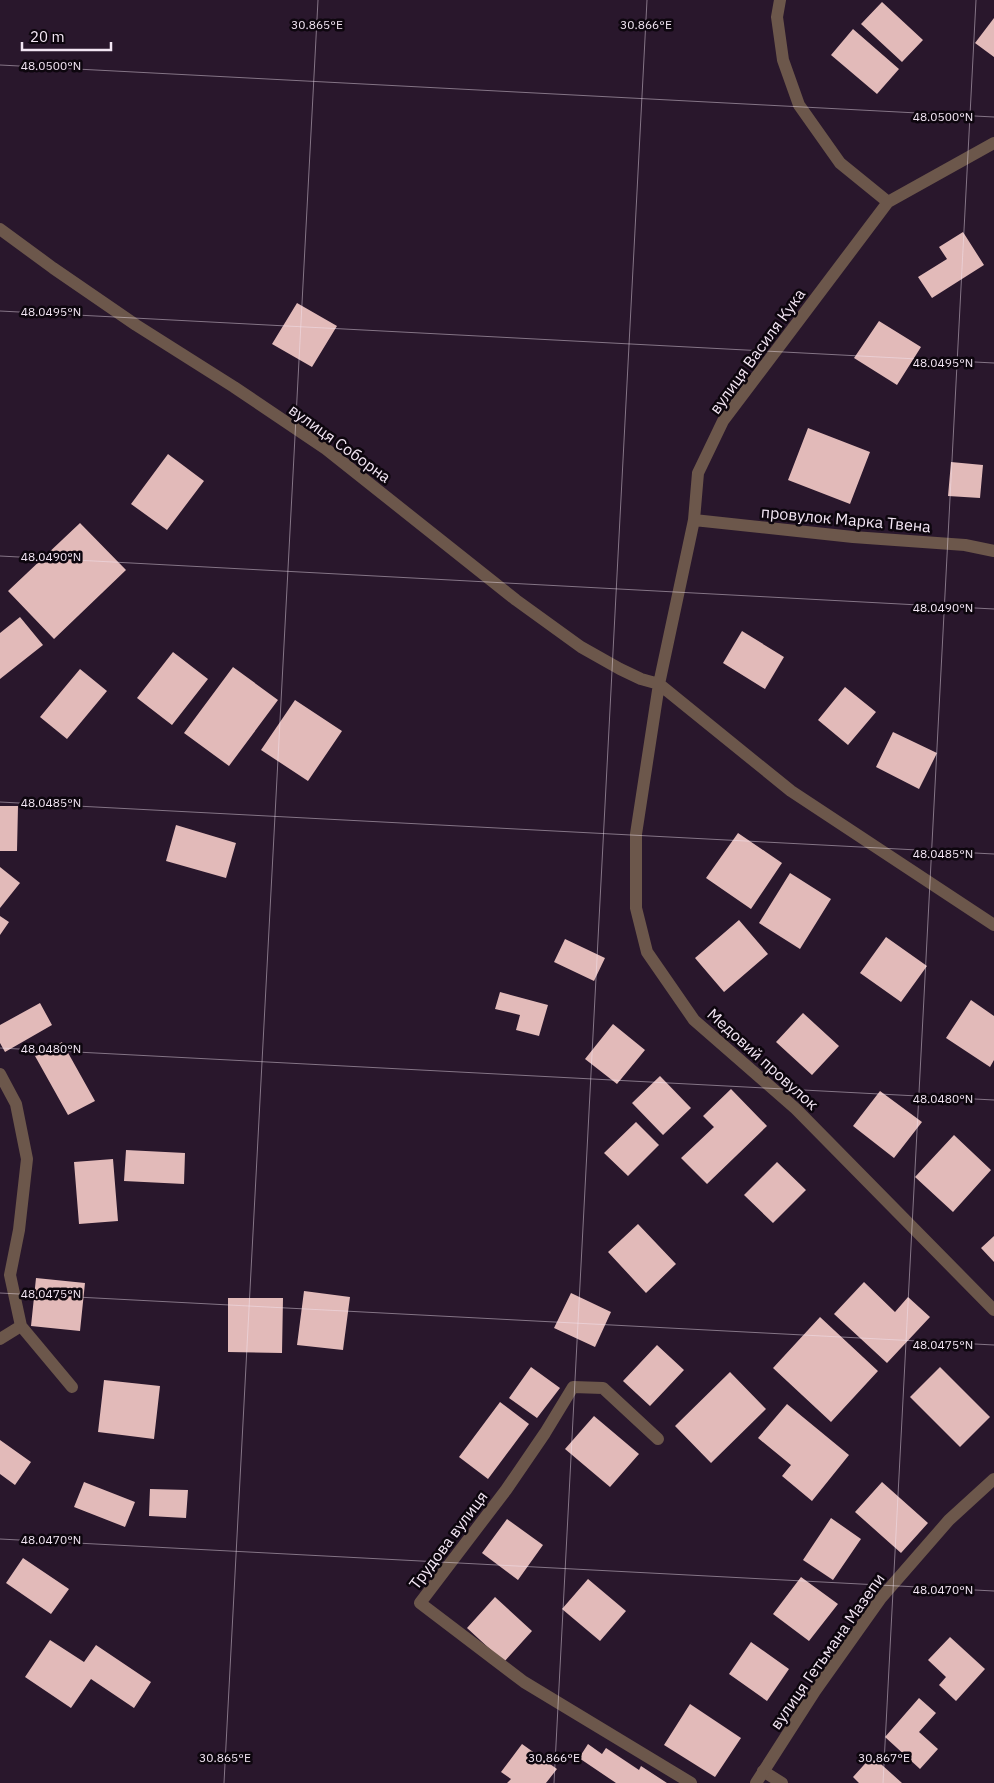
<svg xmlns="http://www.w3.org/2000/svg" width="994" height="1783" font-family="'IBM Plex Sans',sans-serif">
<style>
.building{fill:#e2bab9}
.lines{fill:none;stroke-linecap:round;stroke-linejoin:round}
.minor{stroke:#6c574b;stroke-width:12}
.tertiary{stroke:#6c574b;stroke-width:12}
.ticks{fill:none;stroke:#f3e6f4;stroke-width:1;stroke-opacity:0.45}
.labels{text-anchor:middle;stroke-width:5;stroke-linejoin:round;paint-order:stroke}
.street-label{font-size:16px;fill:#f3e6f4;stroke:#0d060e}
.ticks-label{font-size:12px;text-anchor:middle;fill:#f3e6f4;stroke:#0d060e;stroke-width:5;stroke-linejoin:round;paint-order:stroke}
</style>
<rect width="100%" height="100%" fill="#29172c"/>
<!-- building -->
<path class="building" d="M 882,2 L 923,40 L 902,62 L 861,24 Z
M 994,18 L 994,57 L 975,43 Z
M 853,29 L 899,69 L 877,94 L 831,55 Z
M 963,232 L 984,265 L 932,298 L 918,277 L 947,259 L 939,247 Z
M 297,303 L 337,326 L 312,367 L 272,344 Z
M 879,321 L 921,347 L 897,385 L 854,358 Z
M 808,428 L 870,452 L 850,504 L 788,480 Z
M 168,454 L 204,481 L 167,530 L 131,504 Z
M 951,462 L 983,465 L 980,498 L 948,496 Z
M 80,523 L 126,570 L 54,639 L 8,591 Z
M 20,617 L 43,645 L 0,679 L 0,633 Z
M 742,631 L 784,657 L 765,689 L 723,663 Z
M 173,652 L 208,679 L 172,725 L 137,698 Z
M 233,667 L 278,700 L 229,766 L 184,733 Z
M 80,669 L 107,691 L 67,739 L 40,717 Z
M 845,687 L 876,712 L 848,745 L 818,720 Z
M 295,700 L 342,731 L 308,781 L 261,750 Z
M 893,732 L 937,753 L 919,789 L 876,767 Z
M 0,806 L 18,806 L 17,851 L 0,851 Z
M 176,825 L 236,843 L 226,878 L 166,861 Z
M 738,833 L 782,863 L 751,909 L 706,878 Z
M 0,867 L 20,883 L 0,908 Z
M 790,873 L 831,899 L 800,949 L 759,923 Z
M 0,916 L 9,922 L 0,935 Z
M 739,920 L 768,954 L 724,992 L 695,958 Z
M 886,937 L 927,966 L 901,1002 L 860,973 Z
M 565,939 L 605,958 L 594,981 L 554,962 Z
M 500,992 L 548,1005 L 539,1036 L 516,1030 L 520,1015 L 495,1009 Z
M 971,1000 L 994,1016 L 994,1060 L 990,1067 L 946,1038 Z
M 40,1003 L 52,1025 L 5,1052 L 0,1043 L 0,1025 Z
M 803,1013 L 839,1046 L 812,1075 L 776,1042 Z
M 613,1024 L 645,1050 L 617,1084 L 585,1059 Z
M 62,1042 L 95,1101 L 68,1115 L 35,1056 Z
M 660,1076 L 691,1108 L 663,1135 L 632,1103 Z
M 731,1089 L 767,1126 L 707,1184 L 681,1158 L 714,1127 L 703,1116 Z
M 880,1091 L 922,1122 L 894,1158 L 853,1126 Z
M 636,1122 L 659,1145 L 628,1176 L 604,1153 Z
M 954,1135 L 991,1170 L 953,1212 L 915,1177 Z
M 126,1150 L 185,1153 L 184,1184 L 124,1181 Z
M 113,1159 L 118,1221 L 79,1224 L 74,1162 Z
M 777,1162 L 806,1190 L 773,1223 L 744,1195 Z
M 638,1224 L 676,1264 L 646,1293 L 608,1252 Z
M 994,1236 L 994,1262 L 981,1248 Z
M 36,1278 L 85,1283 L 80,1331 L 31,1326 Z
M 864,1282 L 895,1312 L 908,1297 L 930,1317 L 887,1363 L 834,1314 Z
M 304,1291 L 350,1297 L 343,1350 L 297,1345 Z
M 571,1293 L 611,1312 L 595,1347 L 554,1328 Z
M 228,1298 L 283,1298 L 282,1353 L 228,1352 Z
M 820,1317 L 878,1371 L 831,1422 L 773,1368 Z
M 657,1345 L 684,1370 L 650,1406 L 623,1381 Z
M 531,1367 L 560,1388 L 537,1418 L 509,1398 Z
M 940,1367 L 990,1417 L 960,1447 L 910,1397 Z
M 730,1372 L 766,1409 L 711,1463 L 675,1426 Z
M 104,1380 L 160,1386 L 154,1439 L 98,1432 Z
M 500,1402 L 529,1424 L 488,1479 L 459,1457 Z
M 787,1404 L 849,1455 L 812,1501 L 782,1476 L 791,1465 L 758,1438 Z
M 594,1416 L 639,1454 L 610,1487 L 565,1449 Z
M 0,1440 L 31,1462 L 15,1485 L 0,1474 Z
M 84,1482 L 135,1502 L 125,1527 L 74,1507 Z
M 882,1482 L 928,1523 L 901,1553 L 855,1512 Z
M 150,1489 L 188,1490 L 186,1518 L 149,1516 Z
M 831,1518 L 861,1539 L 833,1580 L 803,1560 Z
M 507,1519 L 543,1545 L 518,1580 L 482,1553 Z
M 23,1558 L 69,1589 L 51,1614 L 6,1583 Z
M 801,1577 L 838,1604 L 809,1641 L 773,1614 Z
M 588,1579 L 626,1611 L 600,1641 L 562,1609 Z
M 495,1597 L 532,1631 L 504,1662 L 467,1628 Z
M 950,1637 L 985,1669 L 956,1701 L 939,1685 L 946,1677 L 928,1660 Z
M 50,1640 L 84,1662 L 96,1645 L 151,1682 L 134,1708 L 91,1679 L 71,1708 L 25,1677 Z
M 751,1642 L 789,1669 L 767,1701 L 729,1674 Z
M 919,1698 L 936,1713 L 919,1732 L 938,1749 L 920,1769 L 885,1737 Z
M 690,1704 L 741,1738 L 715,1777 L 664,1745 Z
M 522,1744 L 557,1769 L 546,1783 L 507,1783 L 511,1779 L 501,1772 Z
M 588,1744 L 602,1754 L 606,1748 L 639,1770 L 641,1766 L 667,1783 L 616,1783 L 579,1758 Z
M 872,1756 L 902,1783 L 859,1783 L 853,1777 Z"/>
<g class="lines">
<!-- minor -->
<path class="minor" d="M 780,0 L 777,17 L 783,60 L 799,105 L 840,163 L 888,202
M 994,143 L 888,202 L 723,421 L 698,473 L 694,520 L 659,684 L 636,834 L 636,908 L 647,952 L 694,1020 L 796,1109 L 994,1310
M 0,229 L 53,268 L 136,325 L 234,387 L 326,449 L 516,600 L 581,647 L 620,669 L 641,679 L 659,684 L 791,791 L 994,925
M 694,520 L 853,537 L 965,545 L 994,551
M 0,1074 L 16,1104 L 27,1159 L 19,1230 L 10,1275 L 21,1326 L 72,1387
M 0,1339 L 21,1326
M 658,1439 L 603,1388 L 573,1387 L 545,1433 L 506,1490 L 420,1603 L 524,1682 L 691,1783
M 763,1771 L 782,1783"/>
<!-- tertiary -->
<path class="tertiary" d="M 756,1783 L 815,1691 L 881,1598 L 949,1520 L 994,1479"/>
</g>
<!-- ticks -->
<path class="ticks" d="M 0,65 L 994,117M 0,311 L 994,363M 0,556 L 994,609M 0,802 L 994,854M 0,1048 L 994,1100M 0,1293 L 994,1345M 0,1539 L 994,1591M 224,1783 L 318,0M 554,1783 L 647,0M 883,1783 L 976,0"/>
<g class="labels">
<!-- street labels -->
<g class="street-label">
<text transform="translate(757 351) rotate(-54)" y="6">вулиця Василя Кука</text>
<text transform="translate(340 443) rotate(36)" y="6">вулиця Соборна</text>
<text transform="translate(846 519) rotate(5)" y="6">провулок Марка Твена</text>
<text transform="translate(763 1059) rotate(42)" y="6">Медовий провулок</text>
<text transform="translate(448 1540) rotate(-53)" y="6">Трудова вулиця</text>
<text transform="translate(827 1651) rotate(-55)" y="6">вулиця Гетьмана Мазепи</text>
</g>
</g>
<g class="ticks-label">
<text x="317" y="29">30.865°E</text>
<text x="646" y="29">30.866°E</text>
<text x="51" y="70">48.0500°N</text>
<text x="943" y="121">48.0500°N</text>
<text x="51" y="316">48.0495°N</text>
<text x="943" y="367">48.0495°N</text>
<text x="51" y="561">48.0490°N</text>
<text x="943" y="612">48.0490°N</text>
<text x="51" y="807">48.0485°N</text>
<text x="943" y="858">48.0485°N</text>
<text x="51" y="1053">48.0480°N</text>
<text x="943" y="1103">48.0480°N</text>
<text x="51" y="1298">48.0475°N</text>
<text x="943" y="1349">48.0475°N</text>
<text x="51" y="1544">48.0470°N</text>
<text x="943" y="1594">48.0470°N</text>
<text x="225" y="1762">30.865°E</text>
<text x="554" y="1762">30.866°E</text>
<text x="884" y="1762">30.867°E</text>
</g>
<!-- scale -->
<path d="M22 42v8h89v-8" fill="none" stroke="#f3e6f4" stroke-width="2.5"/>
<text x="30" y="42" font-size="15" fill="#f3e6f4" stroke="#0d060e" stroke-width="4" paint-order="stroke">20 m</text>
</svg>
